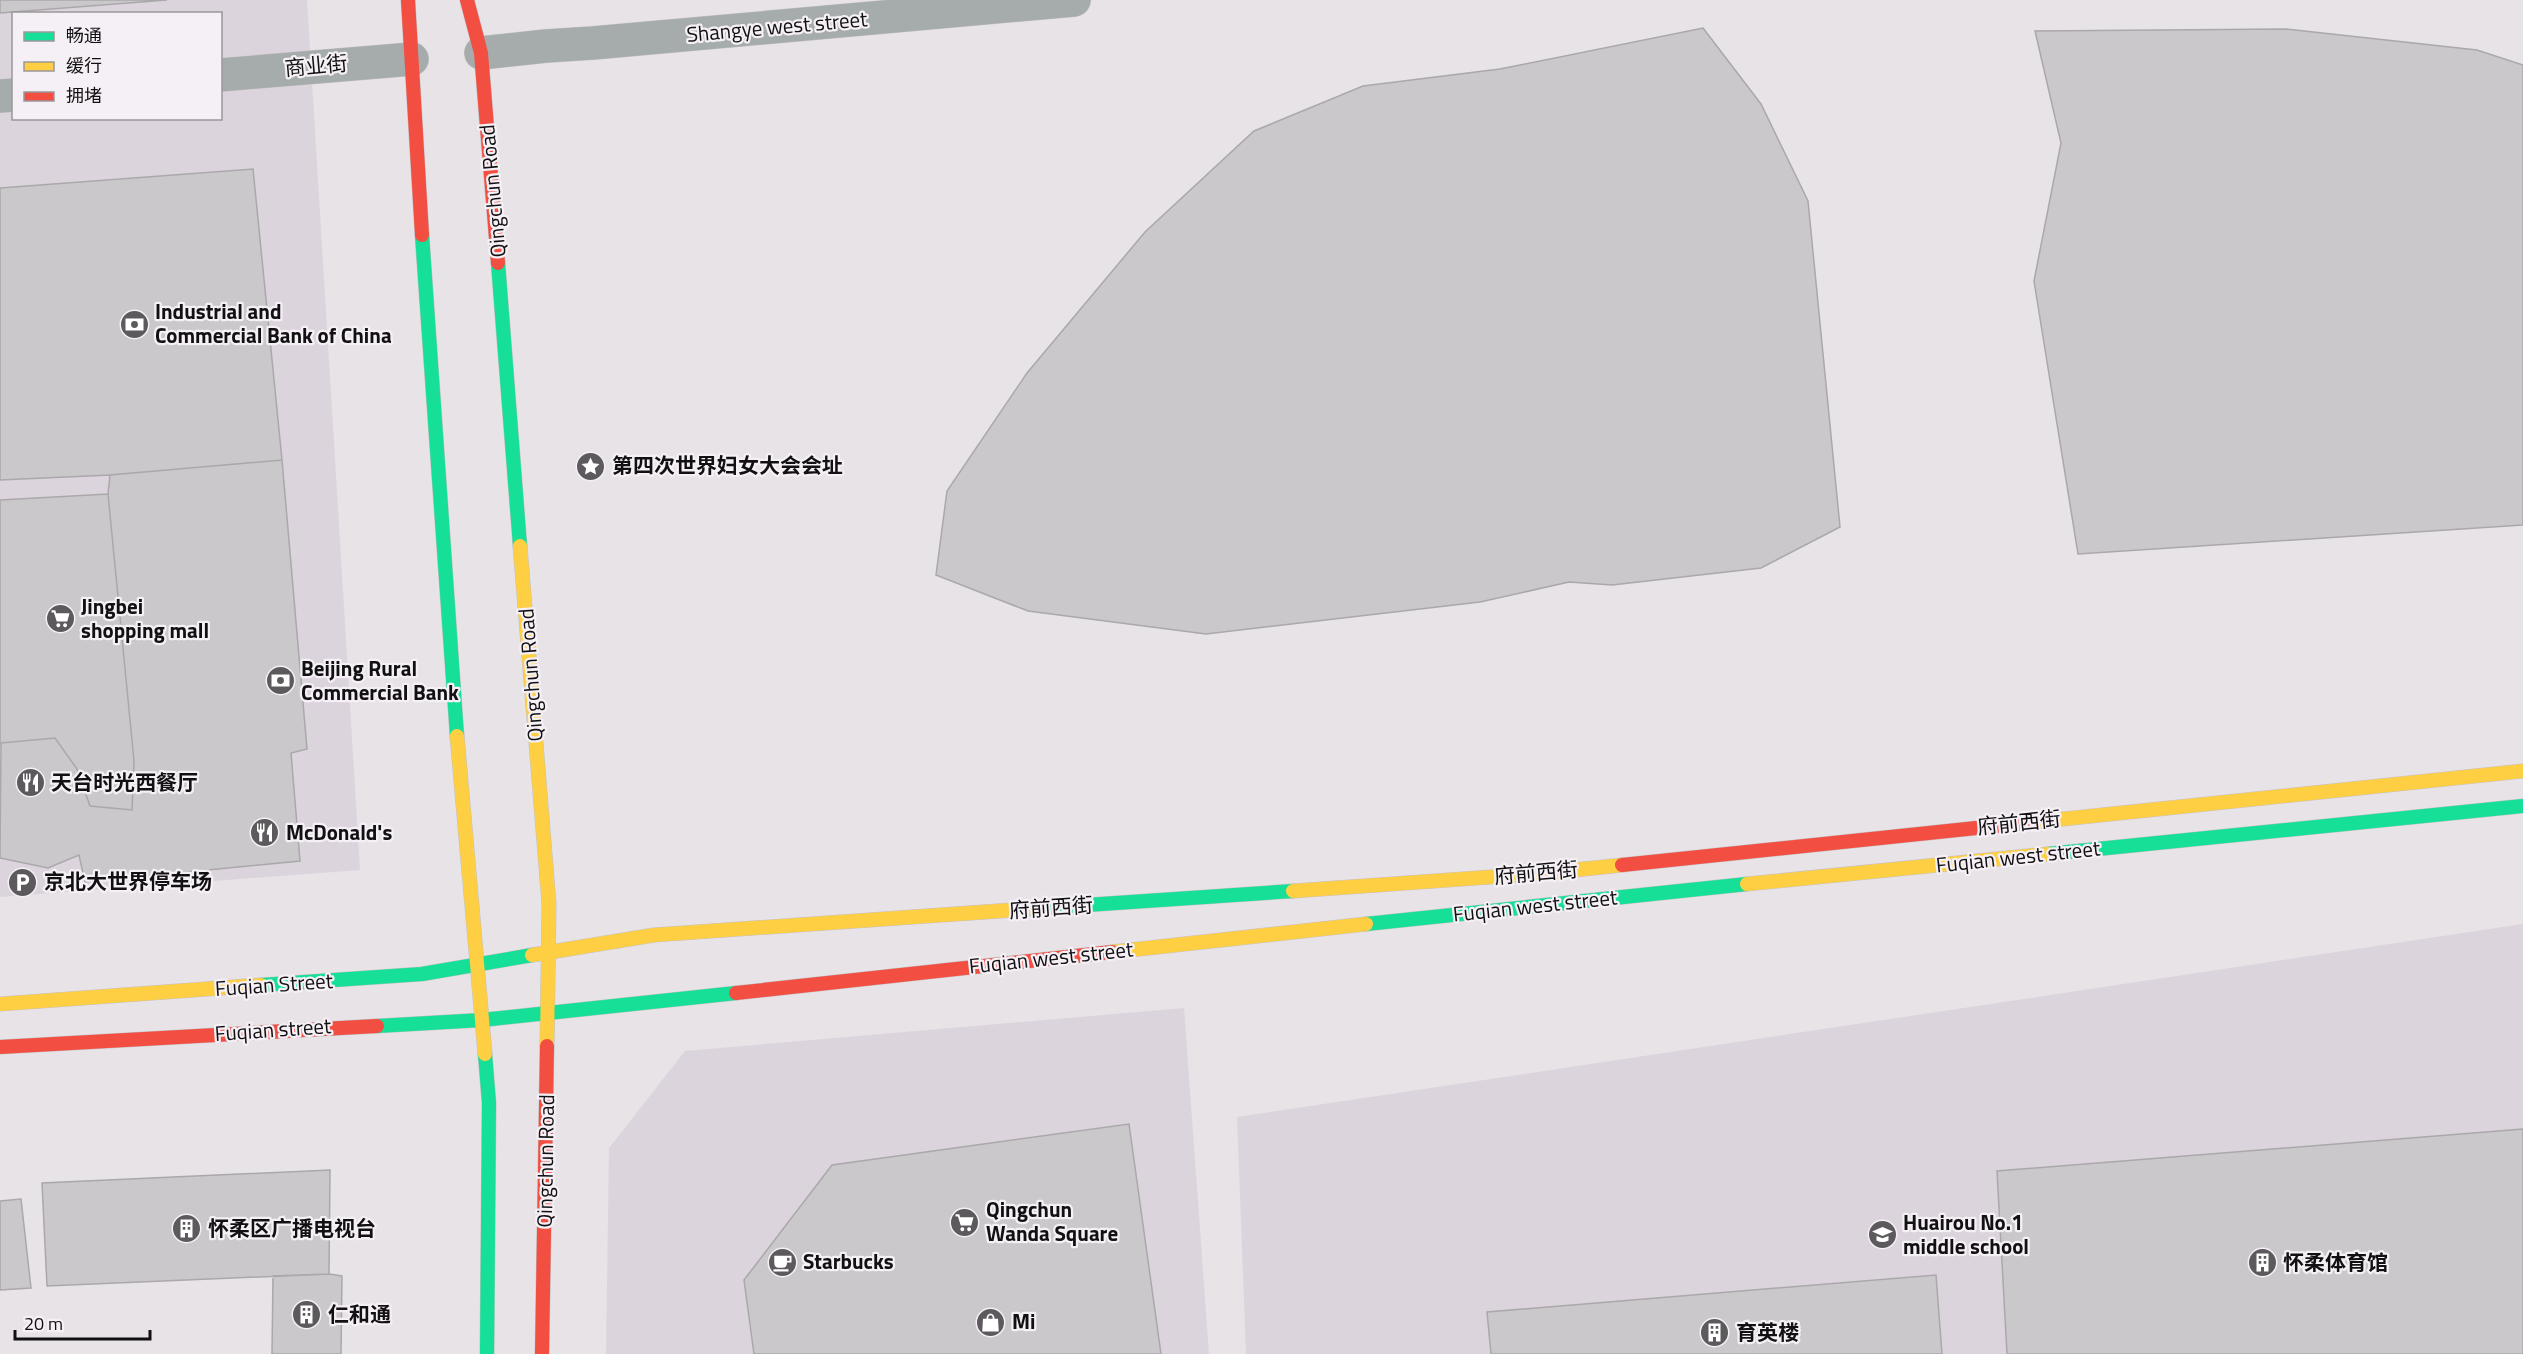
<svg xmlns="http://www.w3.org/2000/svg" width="2523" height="1354" font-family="'Titillium Web','Noto Sans SC',sans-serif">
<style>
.built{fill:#dcd4dc;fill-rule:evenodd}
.building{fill:#cac8ca;stroke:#aaa8aa;stroke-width:1.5}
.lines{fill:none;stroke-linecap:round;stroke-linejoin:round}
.street-casing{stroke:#c4c2c4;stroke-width:34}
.fast-casing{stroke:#c4c2c4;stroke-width:15}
.slow-casing{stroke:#c4c2c4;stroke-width:15}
.jam-casing{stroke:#c4c2c4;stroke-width:15}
.street{stroke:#a6abac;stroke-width:33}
.fast{stroke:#16e098;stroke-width:14}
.slow{stroke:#ffcf43;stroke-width:14}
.jam{stroke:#f24e42;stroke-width:14}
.labels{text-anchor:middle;stroke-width:4.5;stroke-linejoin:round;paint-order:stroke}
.street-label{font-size:21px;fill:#121012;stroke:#f5f0f5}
.poi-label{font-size:21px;font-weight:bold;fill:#121012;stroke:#f5f0f5;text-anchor:start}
</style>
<rect width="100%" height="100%" fill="#e7e3e7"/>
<!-- built -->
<path class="built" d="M 0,0 L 307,0 L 360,870 L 0,897 ZM 14,14 L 220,14 L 220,118 L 14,118 Z
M 2523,924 L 2523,1354 L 1246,1354 L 1237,1117 Z
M 1184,1008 L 1209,1354 L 606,1354 L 609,1148 L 685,1051 Z"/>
<!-- building -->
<path class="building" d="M 0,0 L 167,0 L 0,13 Z
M 1703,28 L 1761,104 L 1808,201 L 1840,527 L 1761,568 L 1612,585 L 1569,582 L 1480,602 L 1206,634 L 1028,611 L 936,575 L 947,491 L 1027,373 L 1145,232 L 1254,131 L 1363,86 L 1500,69 Z
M 2286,29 L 2477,50 L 2523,65 L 2523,525 L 2078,554 L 2034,281 L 2061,143 L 2035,31 Z
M 253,169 L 282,460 L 110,475 L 0,480 L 0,188 Z
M 282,460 L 307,749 L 291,753 L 300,861 L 85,882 L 79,855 L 48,868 L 0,858 L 1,743 L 55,738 L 77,769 L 90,806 L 132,810 L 134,761 L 108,494 L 110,475 Z
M 108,494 L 134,761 L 132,810 L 90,806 L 77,769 L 55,738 L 1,743 L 0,746 L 0,500 Z
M 1129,1124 L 1161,1354 L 754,1354 L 744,1280 L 832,1165 Z
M 2523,1129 L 2523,1354 L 2007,1354 L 1997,1171 Z
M 330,1170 L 329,1274 L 47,1286 L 42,1183 Z
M 21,1199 L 31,1288 L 0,1290 L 0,1201 Z
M 329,1274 L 342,1276 L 341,1354 L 272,1354 L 273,1276 Z
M 1936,1275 L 1942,1354 L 1491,1354 L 1487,1312 Z"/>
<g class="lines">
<defs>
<path id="street" d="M 481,53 L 546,46 L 593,43 L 1074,0
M 220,75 L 412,59
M 0,96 L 14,95"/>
<path id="fast" d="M 422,235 L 457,736
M 498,263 L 520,546
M 2048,854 L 2523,806
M 1027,909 L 1293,891
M 1366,924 L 1747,884
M 261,985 L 422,974 L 532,955
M 377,1026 L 482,1020 L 736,993
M 485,1054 L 489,1103 L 487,1354"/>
<path id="slow" d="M 520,546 L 549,904 L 547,1046
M 457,736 L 485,1054
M 2024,823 L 2523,771
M 1747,884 L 2048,854
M 1293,891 L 1546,873 L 1622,865
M 1112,952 L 1366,924
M 532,955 L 654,935 L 1027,909
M 0,1004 L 261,985"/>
<path id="jam" d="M 408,0 L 422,235
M 467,0 L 481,53 L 498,263
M 1622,865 L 2024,823
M 736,993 L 1112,952
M 0,1047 L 377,1026
M 542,1354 L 547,1046"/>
</defs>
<!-- street casing -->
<use href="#street" class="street-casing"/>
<!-- fast casing -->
<use href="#fast" class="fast-casing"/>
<!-- slow casing -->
<use href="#slow" class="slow-casing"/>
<!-- jam casing -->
<use href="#jam" class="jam-casing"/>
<!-- street -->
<use href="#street" class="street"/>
<!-- fast -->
<use href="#fast" class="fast"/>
<!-- slow -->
<use href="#slow" class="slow"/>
<!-- jam -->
<use href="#jam" class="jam"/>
</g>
<!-- icons -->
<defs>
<symbol id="bank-disc" viewBox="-11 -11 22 22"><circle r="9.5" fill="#5d5a5d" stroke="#f5f0f5"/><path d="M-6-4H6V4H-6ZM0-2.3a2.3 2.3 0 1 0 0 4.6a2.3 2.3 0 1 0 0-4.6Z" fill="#fff"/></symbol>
<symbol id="sight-disc" viewBox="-11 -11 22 22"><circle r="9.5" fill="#5d5a5d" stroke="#f5f0f5"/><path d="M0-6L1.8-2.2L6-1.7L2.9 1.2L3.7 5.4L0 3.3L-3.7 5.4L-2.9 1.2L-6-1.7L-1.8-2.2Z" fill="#fff"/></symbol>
<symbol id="supermarket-disc" viewBox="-11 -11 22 22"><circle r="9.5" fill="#5d5a5d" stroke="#f5f0f5"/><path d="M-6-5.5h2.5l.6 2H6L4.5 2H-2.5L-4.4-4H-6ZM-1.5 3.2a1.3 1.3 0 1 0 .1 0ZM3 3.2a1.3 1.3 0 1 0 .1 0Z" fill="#fff"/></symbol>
<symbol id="restaurant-disc" viewBox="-11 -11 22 22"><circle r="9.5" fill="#5d5a5d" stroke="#f5f0f5"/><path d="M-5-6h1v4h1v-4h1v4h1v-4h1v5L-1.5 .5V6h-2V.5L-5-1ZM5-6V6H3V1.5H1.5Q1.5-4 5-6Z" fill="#fff"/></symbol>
<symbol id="parking-disc" viewBox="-11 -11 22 22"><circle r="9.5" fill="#5d5a5d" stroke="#f5f0f5"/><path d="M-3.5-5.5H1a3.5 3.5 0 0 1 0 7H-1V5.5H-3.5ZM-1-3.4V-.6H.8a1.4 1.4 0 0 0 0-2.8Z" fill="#fff"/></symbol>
<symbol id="building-disc" viewBox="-11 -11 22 22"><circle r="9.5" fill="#5d5a5d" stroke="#f5f0f5"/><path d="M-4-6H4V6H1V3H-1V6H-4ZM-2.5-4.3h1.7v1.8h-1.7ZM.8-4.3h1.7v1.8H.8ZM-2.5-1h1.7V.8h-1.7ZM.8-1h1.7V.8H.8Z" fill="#fff"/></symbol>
<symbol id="school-disc" viewBox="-11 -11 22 22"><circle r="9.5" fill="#5d5a5d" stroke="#f5f0f5"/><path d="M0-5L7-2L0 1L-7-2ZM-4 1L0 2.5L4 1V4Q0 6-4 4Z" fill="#fff"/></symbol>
<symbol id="cafe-disc" viewBox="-11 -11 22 22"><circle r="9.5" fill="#5d5a5d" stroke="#f5f0f5"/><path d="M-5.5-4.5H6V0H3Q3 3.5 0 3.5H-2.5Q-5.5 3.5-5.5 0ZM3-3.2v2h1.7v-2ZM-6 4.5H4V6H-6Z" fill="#fff"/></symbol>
<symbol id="shop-disc" viewBox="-11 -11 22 22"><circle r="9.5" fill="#5d5a5d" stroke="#f5f0f5"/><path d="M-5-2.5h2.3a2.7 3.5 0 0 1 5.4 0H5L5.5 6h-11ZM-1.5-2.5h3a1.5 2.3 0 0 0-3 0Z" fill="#fff"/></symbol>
</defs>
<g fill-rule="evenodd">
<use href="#bank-disc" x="118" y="308" width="33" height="33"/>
<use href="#sight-disc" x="574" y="450" width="33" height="33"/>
<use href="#supermarket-disc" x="44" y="602" width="33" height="33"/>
<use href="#bank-disc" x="264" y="664" width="33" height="33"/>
<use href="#restaurant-disc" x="14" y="766" width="33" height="33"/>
<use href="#restaurant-disc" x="248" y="816" width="33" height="33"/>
<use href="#parking-disc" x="6" y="866" width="33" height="33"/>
<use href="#supermarket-disc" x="948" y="1206" width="33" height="33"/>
<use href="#building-disc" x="170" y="1212" width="33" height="33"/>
<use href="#school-disc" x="1866" y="1218" width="33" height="33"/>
<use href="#cafe-disc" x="766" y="1246" width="33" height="33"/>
<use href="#building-disc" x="2246" y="1246" width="33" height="33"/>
<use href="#building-disc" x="290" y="1298" width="33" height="33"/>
<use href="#shop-disc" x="974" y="1306" width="33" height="33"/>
<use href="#building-disc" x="1698" y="1316" width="33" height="33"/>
</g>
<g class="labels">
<!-- street labels -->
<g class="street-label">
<text transform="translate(777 27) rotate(-5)" y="7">Shangye west street</text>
<text transform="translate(316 66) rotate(-5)" y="7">商业街</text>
<text transform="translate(493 191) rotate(-95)" y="7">Qingchun Road</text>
<text transform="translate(531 675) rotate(-94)" y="7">Qingchun Road</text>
<text transform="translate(2019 823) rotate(-6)" y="7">府前西街</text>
<text transform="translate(2018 857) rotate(-6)" y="7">Fuqian west street</text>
<text transform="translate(1536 873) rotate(-5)" y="7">府前西街</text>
<text transform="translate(1535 906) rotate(-6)" y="7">Fuqian west street</text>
<text transform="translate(1051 908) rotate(-4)" y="7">府前西街</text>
<text transform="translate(1051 958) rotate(-6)" y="7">Fuqian west street</text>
<text transform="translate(274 985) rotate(-4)" y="7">Fuqian Street</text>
<text transform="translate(273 1030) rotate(-4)" y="7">Fuqian street</text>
<text transform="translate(546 1161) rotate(-89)" y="7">Qingchun Road</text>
</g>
<!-- poi labels -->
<g class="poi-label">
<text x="155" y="319">Industrial and<tspan x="155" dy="24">Commercial Bank of China</tspan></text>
<text x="612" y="473">第四次世界妇女大会会址</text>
<text x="81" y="614">Jingbei<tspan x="81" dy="24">shopping mall</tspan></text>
<text x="301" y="676">Beijing Rural<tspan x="301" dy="24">Commercial Bank</tspan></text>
<text x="51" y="790">天台时光西餐厅</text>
<text x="286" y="840">McDonald's</text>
<text x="44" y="889">京北大世界停车场</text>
<text x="986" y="1217">Qingchun<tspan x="986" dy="24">Wanda Square</tspan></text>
<text x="1903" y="1230">Huairou No.1<tspan x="1903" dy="24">middle school</tspan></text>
<text x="208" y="1236">怀柔区广播电视台</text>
<text x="803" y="1269">Starbucks</text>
<text x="2283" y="1270">怀柔体育馆</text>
<text x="328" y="1322">仁和通</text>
<text x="1012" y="1329">Mi</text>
<text x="1736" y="1340">育英楼</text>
</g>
</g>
<!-- legend -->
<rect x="12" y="12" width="210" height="108" fill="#f5f0f5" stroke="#9a969a" stroke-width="1.5"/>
<rect x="24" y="32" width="30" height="9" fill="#16e098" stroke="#9a969a" stroke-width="1.5"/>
<text x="66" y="42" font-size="18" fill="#121012">畅通</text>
<rect x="24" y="62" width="30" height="9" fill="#ffcf43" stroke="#9a969a" stroke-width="1.5"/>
<text x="66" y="72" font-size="18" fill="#121012">缓行</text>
<rect x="24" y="92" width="30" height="9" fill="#f24e42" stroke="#9a969a" stroke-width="1.5"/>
<text x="66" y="102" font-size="18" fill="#121012">拥堵</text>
<!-- scale -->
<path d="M15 1330v9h135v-9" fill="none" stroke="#121012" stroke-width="3"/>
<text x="24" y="1330" font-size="18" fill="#121012" stroke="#f5f0f5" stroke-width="4.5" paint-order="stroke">20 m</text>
</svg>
